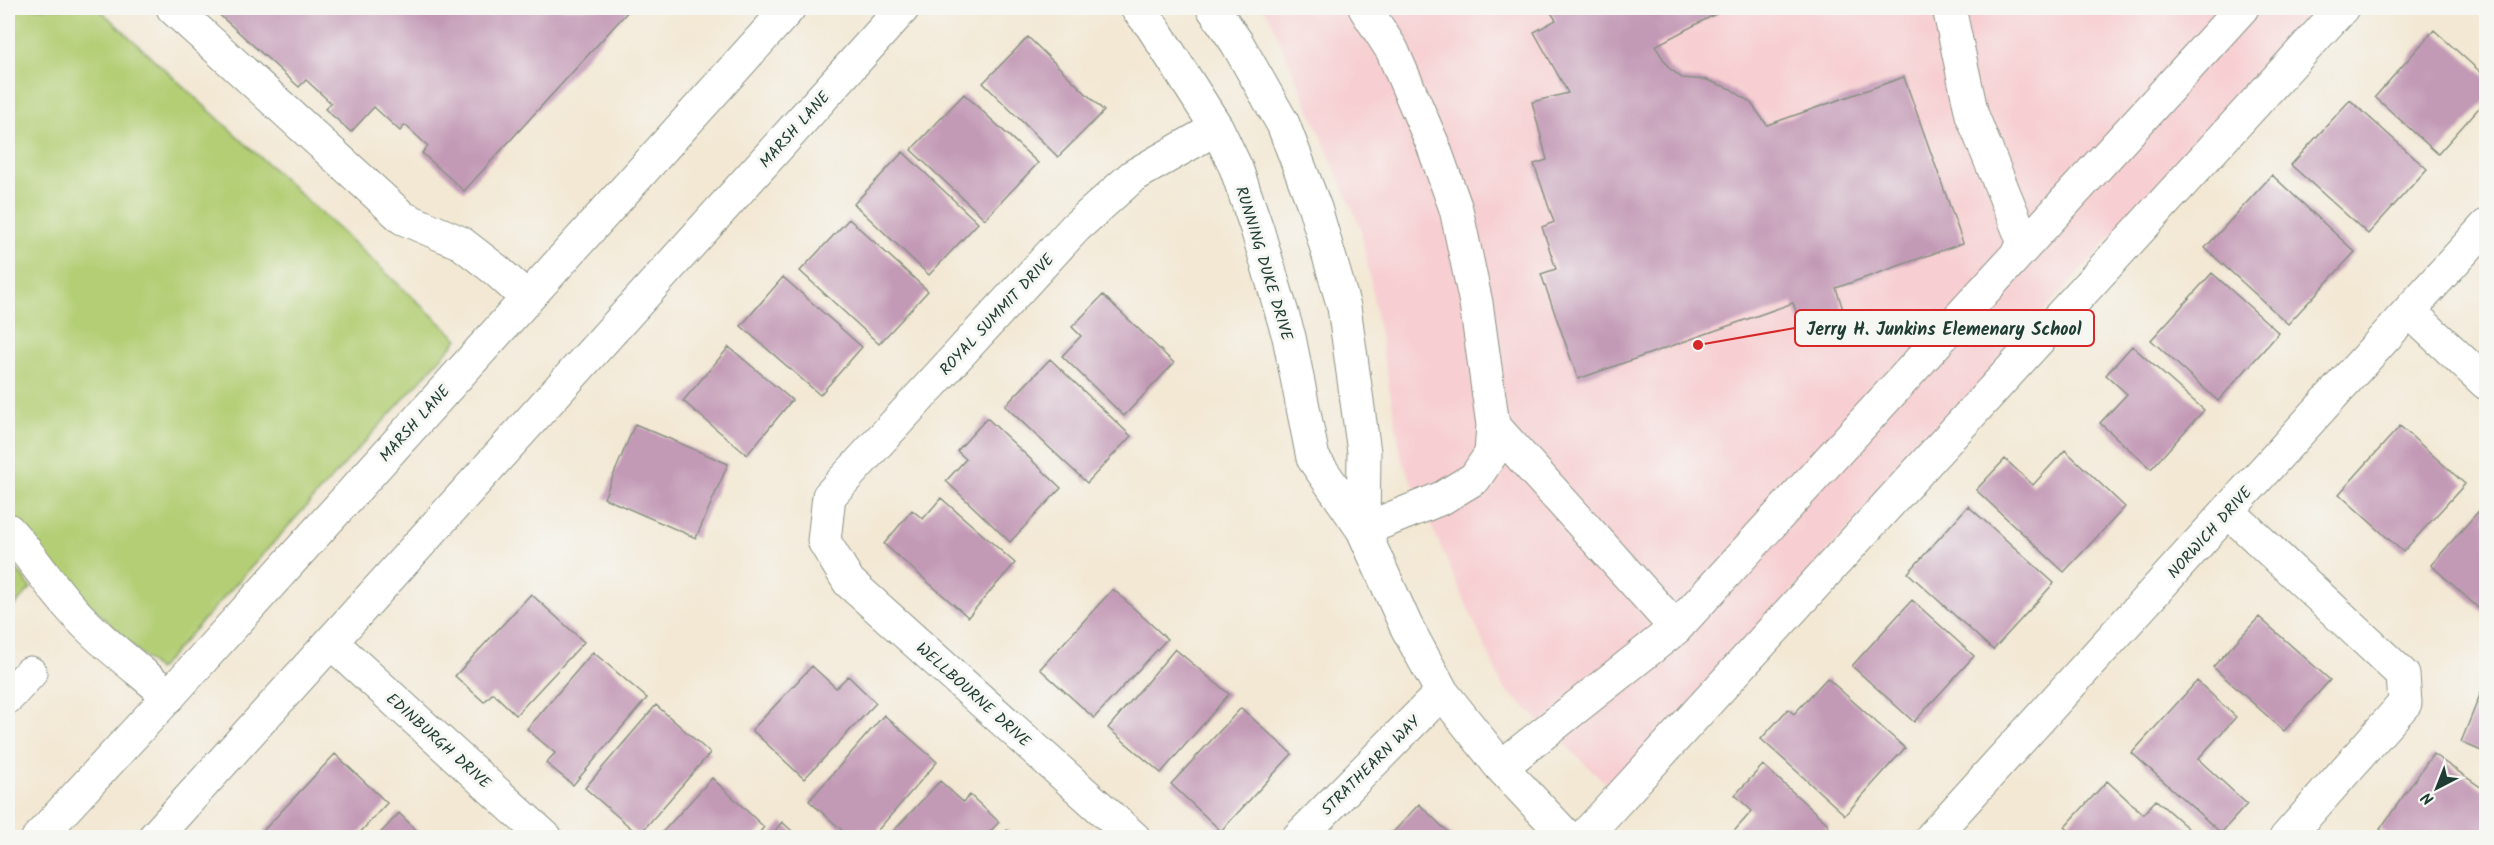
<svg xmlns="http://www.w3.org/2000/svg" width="2494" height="845" font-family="Kalam,sans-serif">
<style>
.built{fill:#f7cfd2}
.green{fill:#b3ce74;stroke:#698654;stroke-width:1.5}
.building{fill:#c39ab6}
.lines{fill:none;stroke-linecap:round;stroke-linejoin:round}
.minor-casing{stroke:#899284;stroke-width:35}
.major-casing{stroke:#899284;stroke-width:35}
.minor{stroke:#fff;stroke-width:33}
.major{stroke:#fff;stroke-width:33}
.labels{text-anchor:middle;stroke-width:6;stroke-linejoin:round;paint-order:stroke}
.street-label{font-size:16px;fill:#1f3d34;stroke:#f6f6f2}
.leader{fill:none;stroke:#d62828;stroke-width:2}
.callout-dot{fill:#d62828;stroke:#f6f6f2;stroke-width:2}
.callout{fill:#f6f6f2;stroke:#d62828;stroke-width:2}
.callout-label{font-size:18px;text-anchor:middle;font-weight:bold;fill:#1f3d34}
</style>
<rect width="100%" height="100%" fill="#f6f6f2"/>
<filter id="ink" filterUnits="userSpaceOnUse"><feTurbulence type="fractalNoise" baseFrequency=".0167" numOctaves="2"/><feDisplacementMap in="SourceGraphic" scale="12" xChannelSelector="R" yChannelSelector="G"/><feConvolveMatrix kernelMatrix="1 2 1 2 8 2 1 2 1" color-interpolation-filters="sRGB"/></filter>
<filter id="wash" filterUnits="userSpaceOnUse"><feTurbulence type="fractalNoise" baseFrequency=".008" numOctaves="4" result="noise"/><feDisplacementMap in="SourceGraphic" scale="24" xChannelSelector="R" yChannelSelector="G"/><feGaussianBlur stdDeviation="1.35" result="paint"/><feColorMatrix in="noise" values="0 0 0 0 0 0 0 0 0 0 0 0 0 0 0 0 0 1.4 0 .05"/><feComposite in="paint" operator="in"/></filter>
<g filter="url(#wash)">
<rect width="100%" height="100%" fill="#f3e8d4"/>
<!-- built -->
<path class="built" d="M 1262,8 L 2317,8 L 1613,790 L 1503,687 L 1402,460 L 1361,229 L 1270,18 Z"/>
<!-- green -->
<path class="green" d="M 8,8 L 98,8 L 458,339 L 158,670 L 8,526 Z
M 8,557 L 31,588 L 8,613 Z"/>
<g id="blocks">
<!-- building -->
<path class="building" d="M 212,8 L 631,8 L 464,191 L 422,153 L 428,146 L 405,125 L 400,131 L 374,107 L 351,132 L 325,109 L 331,103 L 306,80 L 299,87 Z
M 1548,8 L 1727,8 L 1655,46 L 1669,68 L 1682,78 L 1707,80 L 1731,89 L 1751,103 L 1767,125 L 1904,77 L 1963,243 L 1836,288 L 1848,325 L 1806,340 L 1793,303 L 1578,379 L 1541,274 L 1556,269 L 1542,227 L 1554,222 L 1534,164 L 1547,160 L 1532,102 L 1568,93 L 1534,32 L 1556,20 Z
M 2434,30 L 2486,77 L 2486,100 L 2438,154 L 2375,97 Z
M 1028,37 L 1104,111 L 1058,157 L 983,83 Z
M 964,94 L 1038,163 L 985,219 L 911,150 Z
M 2350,100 L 2427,169 L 2368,234 L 2291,165 Z
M 903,152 L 978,223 L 929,275 L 854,204 Z
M 2272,175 L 2355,252 L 2288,324 L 2205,248 Z
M 849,219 L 928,291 L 879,344 L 800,271 Z
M 2212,273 L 2279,333 L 2218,401 L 2151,340 Z
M 783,277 L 862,347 L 820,395 L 741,326 Z
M 1103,295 L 1174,363 L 1124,416 L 1062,356 L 1081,336 L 1072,327 Z
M 2132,346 L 2204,410 L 2151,469 L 2100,423 L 2127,394 L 2106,375 Z
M 729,347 L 792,400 L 747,455 L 683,401 Z
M 1050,359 L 1131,436 L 1087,483 L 1005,406 Z
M 987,418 L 1061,488 L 1010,542 L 946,481 L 966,459 L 957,451 Z
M 635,424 L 728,464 L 696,538 L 604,498 Z
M 2400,426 L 2465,484 L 2403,552 L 2339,494 Z
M 2065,450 L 2125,507 L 2064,572 L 1976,490 L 2005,459 L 2033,485 Z
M 941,498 L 1015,563 L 968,617 L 884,544 L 912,510 L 923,519 Z
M 2484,505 L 2486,507 L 2486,615 L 2431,565 Z
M 1968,506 L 2054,583 L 1993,650 L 1908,573 Z
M 1113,589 L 1167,639 L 1094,718 L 1040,669 Z
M 531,594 L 584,642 L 516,715 L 493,693 L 484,702 L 455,676 Z
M 1912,600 L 1974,656 L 1914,722 L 1852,666 Z
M 2259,617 L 2330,680 L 2284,731 L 2213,667 Z
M 1175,649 L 1229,694 L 1161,773 L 1108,728 Z
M 593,652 L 647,698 L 573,785 L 546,763 L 555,753 L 527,729 Z
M 812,666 L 836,688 L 848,676 L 876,703 L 804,779 L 752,730 Z
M 1827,678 L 1905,748 L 1845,815 L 1761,739 L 1788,709 L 1794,714 Z
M 2486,680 L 2486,753 L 2461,742 Z
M 2197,681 L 2236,717 L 2198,759 L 2247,804 L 2221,833 L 2132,753 Z
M 656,705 L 710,753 L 639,835 L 585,788 Z
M 1241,708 L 1292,754 L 1221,831 L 1171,784 Z
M 884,715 L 937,762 L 871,838 L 851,838 L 809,801 Z
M 335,754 L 387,803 L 355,838 L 270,838 L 263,831 Z
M 2433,754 L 2486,791 L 2486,838 L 2393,838 L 2380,829 Z
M 1763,765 L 1829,825 L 1818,838 L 1728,838 L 1752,811 L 1735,795 Z
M 712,778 L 764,827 L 755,838 L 657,838 Z
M 940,781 L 963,802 L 970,795 L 999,822 L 984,838 L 887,838 Z
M 2107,781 L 2143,814 L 2156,800 L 2190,830 L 2183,838 L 2077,838 L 2065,827 Z
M 1419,804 L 1454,838 L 1388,838 Z
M 399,813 L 424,838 L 376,838 Z
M 782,822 L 800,838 L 769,838 Z
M 1007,830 L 1015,838 L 1000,838 Z"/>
</g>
</g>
<g filter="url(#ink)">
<use href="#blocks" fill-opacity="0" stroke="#899284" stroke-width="1.5"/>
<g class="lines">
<defs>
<path id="minor" d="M 173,8 L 403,218 L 461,243 L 496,270 L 527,298
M 1137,8 L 1152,26 L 1217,128 L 1236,168 L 1257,229 L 1289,337 L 1313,458 L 1363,530 L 1406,626 L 1442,692 L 1501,767 L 1568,838
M 1213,8 L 1237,43 L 1283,124 L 1315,208 L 1344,307 L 1364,452 L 1363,530
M 1949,8 L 1972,115 L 2025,245
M 2409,311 L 2486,383
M 1493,425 L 1676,628
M 2228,511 L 2403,675 L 2405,703 L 2286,838
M 8,530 C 30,554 47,581 69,606 C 98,640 136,667 169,696
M 1363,530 L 1442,498 L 1475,478 L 1491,454 L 1493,425 L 1476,303 L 1456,209 L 1433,145 L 1392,50 L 1365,8
M 332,643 L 546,838
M 8,697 L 30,673
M 1501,767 L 1676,628 L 2242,8
M 1134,838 L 849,582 L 824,541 L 829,496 L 1075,228 L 1133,176 L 1217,128
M 1298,838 L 1442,692
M 1583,838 L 2342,8
M 1931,838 L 2486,226"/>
<path id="major" d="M 38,838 L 169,696 L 789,8
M 154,838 L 903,8"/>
</defs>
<!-- minor casing -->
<use href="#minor" class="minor-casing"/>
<!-- major casing -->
<use href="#major" class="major-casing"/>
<!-- minor -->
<use href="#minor" class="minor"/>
<!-- major -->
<use href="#major" class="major"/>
</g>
</g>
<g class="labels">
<!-- street labels -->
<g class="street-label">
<text transform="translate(794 129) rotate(-48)" y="6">MARSH LANE</text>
<text transform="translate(1265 263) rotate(73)" y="6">RUNNING DUKE DRIVE</text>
<text transform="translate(996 314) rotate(-47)" y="6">ROYAL SUMMIT DRIVE</text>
<text transform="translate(414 423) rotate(-48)" y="6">MARSH LANE</text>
<text transform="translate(2209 532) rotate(-48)" y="6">NORWICH DRIVE</text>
<text transform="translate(974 694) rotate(42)" y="6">WELLBOURNE DRIVE</text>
<text transform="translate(439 740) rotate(42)" y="6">EDINBURGH DRIVE</text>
<text transform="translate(1370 765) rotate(-45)" y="6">STRATHEARN WAY</text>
</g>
</g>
<!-- callouts -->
<path class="leader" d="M1698 345L1795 328"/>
<circle class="callout-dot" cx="1698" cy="345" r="6"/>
<rect class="callout" x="1795" y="310" width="299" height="36" rx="6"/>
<g class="callout-label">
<text x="1944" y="335">Jerry H. Junkins Elemenary School</text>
</g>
<!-- margin -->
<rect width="2494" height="845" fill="none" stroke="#f6f6f2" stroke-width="30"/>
<!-- north arrow -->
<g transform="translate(2437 788) rotate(222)" stroke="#f6f6f2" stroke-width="4.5" paint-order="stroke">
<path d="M0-4.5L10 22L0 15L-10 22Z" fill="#1f3d34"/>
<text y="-9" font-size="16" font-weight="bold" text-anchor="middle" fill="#1f3d34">N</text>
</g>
</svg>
